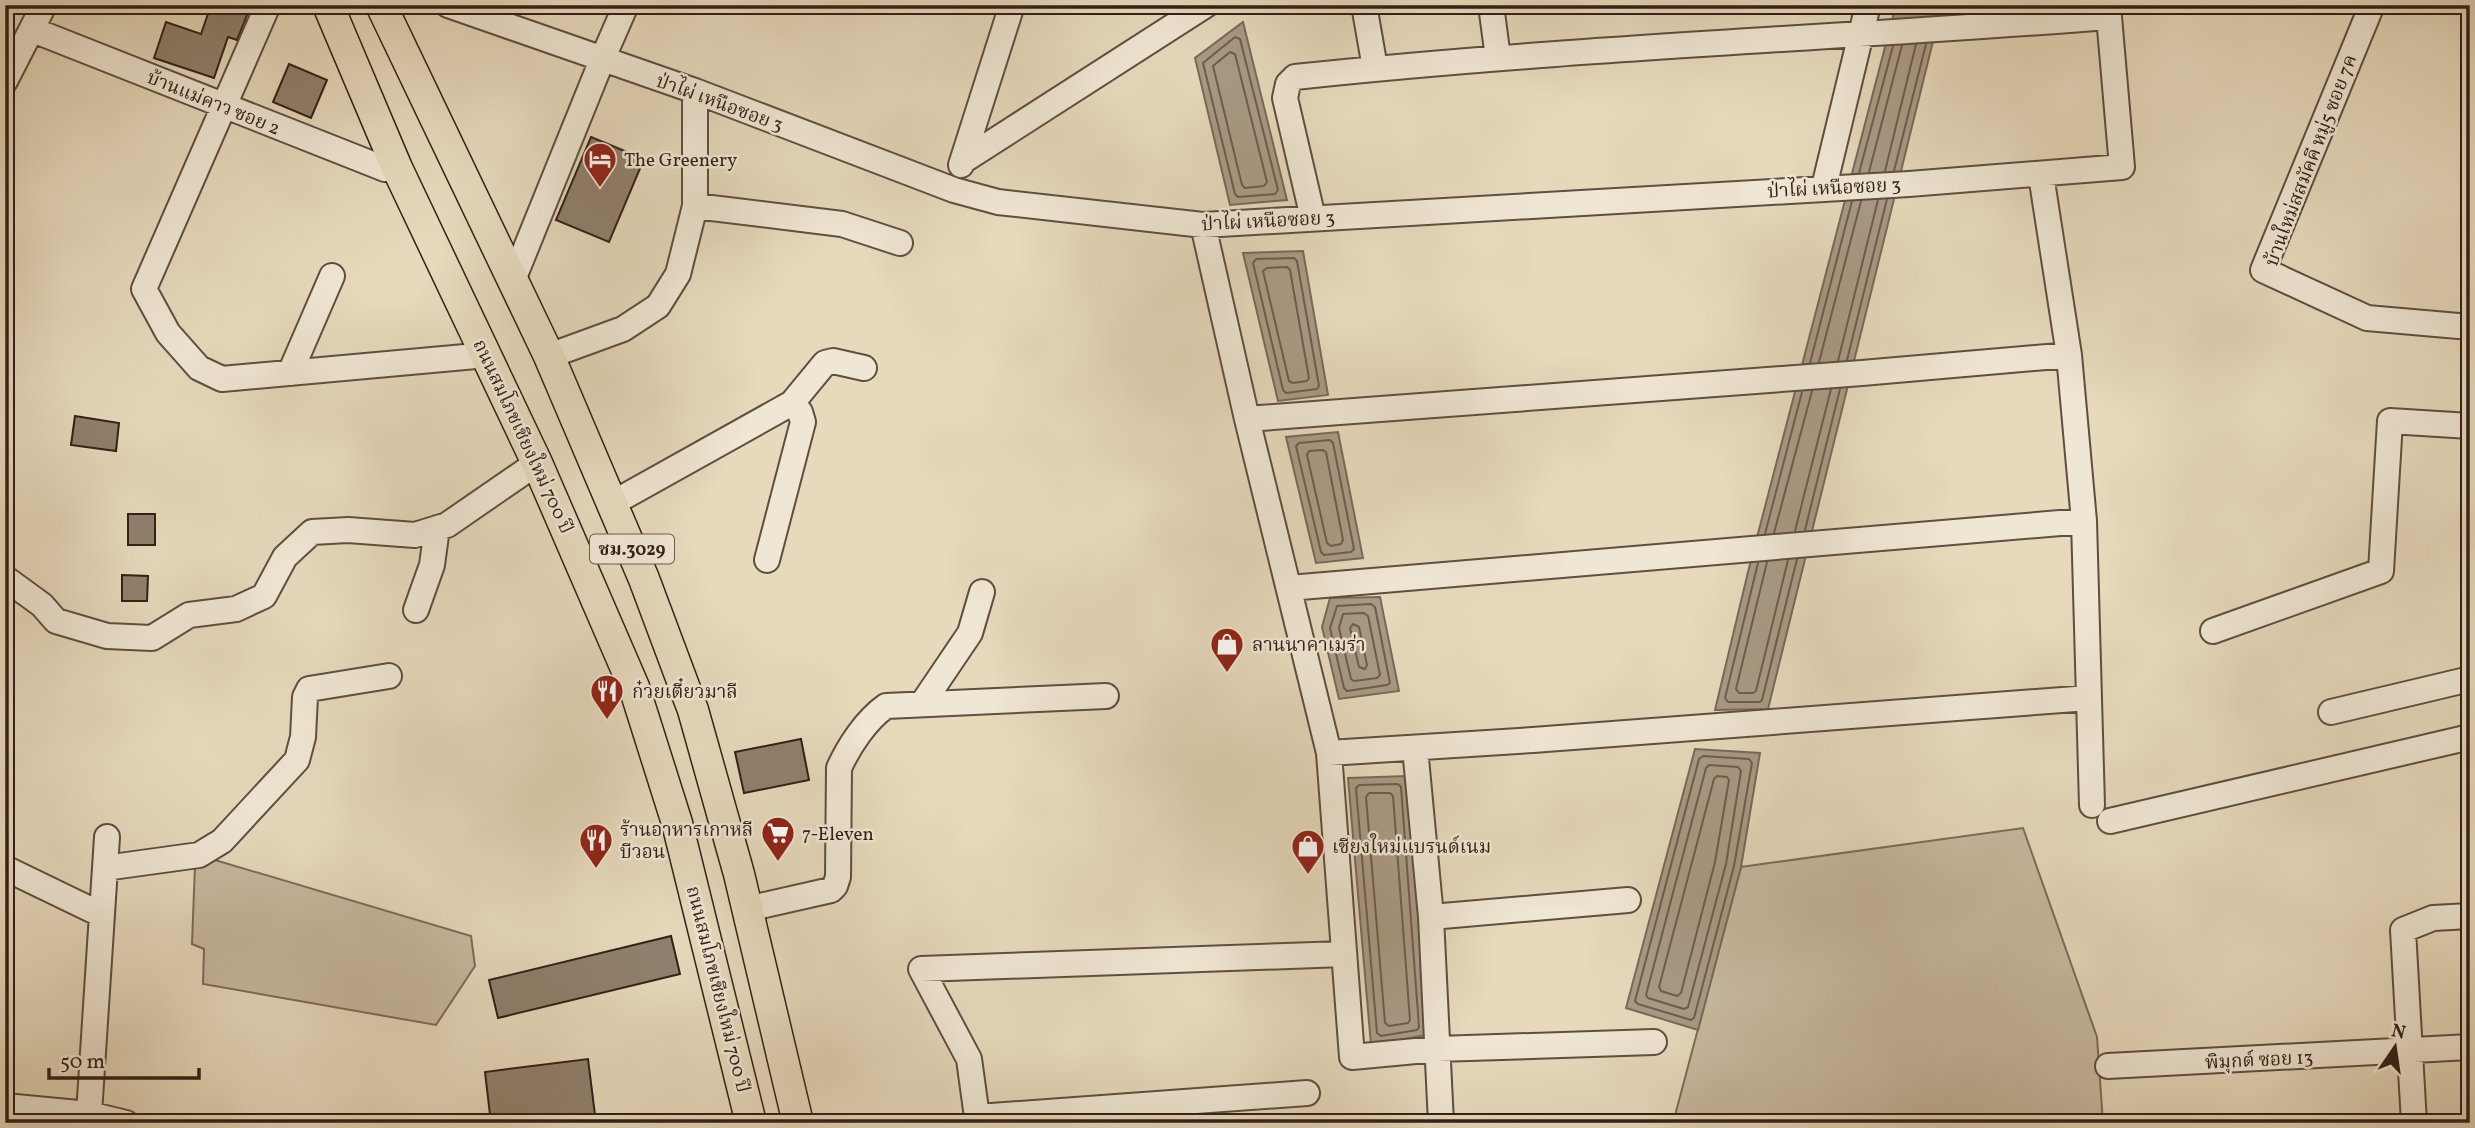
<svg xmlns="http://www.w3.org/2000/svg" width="2475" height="1128" font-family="Vollkorn,'Noto Serif Thai',serif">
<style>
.green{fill:#c7b9a0;stroke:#7c6c5c;stroke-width:2}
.water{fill:#a99a84;stroke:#796959;stroke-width:2}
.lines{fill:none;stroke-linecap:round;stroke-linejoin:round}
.shore{stroke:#6e5c4e;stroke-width:2}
.building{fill:#90806d;stroke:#321f18;stroke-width:2}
.minor-casing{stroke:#5f4e41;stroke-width:28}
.major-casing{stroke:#321f18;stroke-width:33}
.minor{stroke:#efe6d3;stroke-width:24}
.major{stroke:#e6d9bc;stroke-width:30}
.labels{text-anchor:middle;stroke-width:5;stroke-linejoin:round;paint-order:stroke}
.shield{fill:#efe6d3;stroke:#6b5b50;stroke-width:2}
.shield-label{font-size:18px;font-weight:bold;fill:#321f18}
.street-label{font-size:19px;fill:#321f18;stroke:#efe6d3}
.poi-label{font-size:19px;fill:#321f18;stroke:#efe6d3;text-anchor:start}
</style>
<rect width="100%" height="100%" fill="#e6d9bc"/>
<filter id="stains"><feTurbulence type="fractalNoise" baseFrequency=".00286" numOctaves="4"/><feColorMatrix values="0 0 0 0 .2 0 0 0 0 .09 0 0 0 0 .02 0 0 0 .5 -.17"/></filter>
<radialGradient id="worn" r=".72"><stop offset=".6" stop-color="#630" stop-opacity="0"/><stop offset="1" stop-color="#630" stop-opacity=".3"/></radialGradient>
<!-- green -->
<path class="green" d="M 2023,828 L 2097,1037 L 2103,1123 L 1673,1123 L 1741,867 Z
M 215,860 L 471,936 L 475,966 L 436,1025 L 203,984 L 204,949 L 192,944 L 195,865 Z"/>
<!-- water -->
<path class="water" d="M 1896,5 L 1942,5 L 1768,709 L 1715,710 L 1749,568 Z
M 1243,22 L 1287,200 L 1230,205 L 1195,58 Z
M 1303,251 L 1328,395 L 1278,401 L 1243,253 Z
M 1338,432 L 1363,558 L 1316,563 L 1286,437 Z
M 1380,597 L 1399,691 L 1339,699 L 1322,627 L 1330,598 Z
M 1695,749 L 1760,753 L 1741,867 L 1698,1030 L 1626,1008 Z
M 1408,776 L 1427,1035 L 1371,1045 L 1348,778 Z"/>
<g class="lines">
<!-- shore -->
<path class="shore" d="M 1235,37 L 1240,39 L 1278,190 L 1275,194 L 1238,197 L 1235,194 L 1203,63 Z
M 1230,52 L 1235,54 L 1267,182 L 1264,186 L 1245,188 L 1242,185 L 1213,66 Z
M 1885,171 L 1916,44
M 1894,171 L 1926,44
M 1869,172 L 1902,45
M 1859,173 L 1893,46
M 1294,258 L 1297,261 L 1319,386 L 1317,389 L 1286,393 L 1283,390 L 1253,263 L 1256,259 Z
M 1287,267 L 1290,270 L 1309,378 L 1307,381 L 1293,383 L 1289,381 L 1263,271 L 1267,268 Z
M 1847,360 L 1887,199
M 1838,361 L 1878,200
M 1819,362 L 1861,201
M 1810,363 L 1852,201
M 1330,440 L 1333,443 L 1354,549 L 1351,552 L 1324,555 L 1321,552 L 1296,446 L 1299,443 Z
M 1323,450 L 1326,452 L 1343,540 L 1341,544 L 1331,546 L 1327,543 L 1307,455 L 1309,451 Z
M 1805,530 L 1840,389
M 1795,531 L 1831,389
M 1774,533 L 1812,391
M 1765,534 L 1802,392
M 1767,562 L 1736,689 L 1739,693 L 1753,693 L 1756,691 L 1788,560
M 1758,563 L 1725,698 L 1728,702 L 1760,702 L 1762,700 L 1797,559
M 1371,604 L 1375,607 L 1390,683 L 1387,685 L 1347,691 L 1344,688 L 1330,628 L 1337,606 Z
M 1364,613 L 1368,616 L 1380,675 L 1377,678 L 1354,681 L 1351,679 L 1339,628 L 1343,614 Z
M 1353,624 L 1359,627 L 1367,665 L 1365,669 L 1359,667 L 1350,628 Z
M 1703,756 L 1749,759 L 1752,763 L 1734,866 L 1694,1018 L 1691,1020 L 1638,1004 L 1635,1001 L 1699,759 Z
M 1709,765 L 1738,767 L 1741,771 L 1726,864 L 1688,1007 L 1684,1009 L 1648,998 L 1646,995 L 1706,768 Z
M 1717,776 L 1727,777 L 1729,780 L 1715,862 L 1681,993 L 1677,996 L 1661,991 L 1659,987 L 1714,779 Z
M 1398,784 L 1401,787 L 1419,1027 L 1417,1030 L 1381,1036 L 1377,1033 L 1356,788 L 1359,785 Z
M 1369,793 L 1390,793 L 1393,796 L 1410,1020 L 1408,1023 L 1389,1026 L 1385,1023 L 1366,797 Z"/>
</g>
<!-- building -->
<path class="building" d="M 211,5 L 251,5 L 237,40 L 228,37 L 214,78 L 154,58 L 166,22 L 201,34 Z
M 289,64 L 327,80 L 311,118 L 273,102 Z
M 591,137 L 644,159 L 609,242 L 556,220 Z
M 75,416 L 119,423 L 116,451 L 71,445 Z
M 128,514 L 155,514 L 155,545 L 128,545 Z
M 122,575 L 148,576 L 147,601 L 122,601 Z
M 801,739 L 809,780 L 744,793 L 735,752 Z
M 671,936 L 680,974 L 498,1018 L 489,980 Z
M 588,1059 L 596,1123 L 491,1123 L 485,1072 Z"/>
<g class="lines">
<defs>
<path id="minor" d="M 268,5 L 144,289 L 168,333 L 199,368 L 222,379 L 487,355
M 448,5 L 695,91 L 954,190 L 998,202 L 1203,225 L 1909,184 L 2122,167 L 2108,5
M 1364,5 L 1375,68
M 1491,5 L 1498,58
M 2372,5 L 2263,270 L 2367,318 L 2470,327
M 33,30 L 385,169 L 397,168
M 5,81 L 44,5
M 963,161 L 1206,5
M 961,165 L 1012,5
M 2041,175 L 2069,355 L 2084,521 L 2092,805
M 1824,187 L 1868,5
M 695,206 L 842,224 L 900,243
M 1313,218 L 1285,98 L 1288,84 L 1295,77 C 1566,48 1838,38 2109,17
M 1203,225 L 1247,419 L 1329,753 L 1352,1057 L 1437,1049 L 1654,1042
M 513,280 L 602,60 L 626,5
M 549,356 L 623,329 L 658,306 L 678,274 L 695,206 L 695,91
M 290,373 L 332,276
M 1247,419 L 1862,373 L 2069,355
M 613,503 L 792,403 L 825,363 L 833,361 L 864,368
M 767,560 L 803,422 L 800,412 L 792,403
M 5,578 L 42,605 L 56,621 L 107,636 L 152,638 L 189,615 L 236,609 L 264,596 L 285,557 L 312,532 L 348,530 L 415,535 L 447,525 L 537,463
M 1289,588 L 2084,521
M 416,610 L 432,565 L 437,528
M 2213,631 L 2381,571 L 2390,421 L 2470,426
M 922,704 L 970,633 L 982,592
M 2331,712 L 2470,679
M 1415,748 L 1431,917 L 1441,1123
M 1329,753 L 1533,740 L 2089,698
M 2110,821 L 2470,737
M 5,868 L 102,915
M 105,868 L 199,855 L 222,841 L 297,760 L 303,737 L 305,697 L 309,689 L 389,676
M 747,909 L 831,890 L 835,886 L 838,877 L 839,768 C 849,746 866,720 886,706 L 1106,696
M 1431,917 L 1628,900
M 2108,1066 L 2470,1047
M 1307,1093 L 977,1117 L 969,1059 L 921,969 L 1344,954
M 5,1106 L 89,1114 L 126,1123
M 89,1114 L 107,837
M 2414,1123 L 2403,930 L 2433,918 L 2470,916"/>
<path id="major" d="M 328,5 L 397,168 L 537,463 L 634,687 L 677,823 L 751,1123
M 381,5 L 549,356 L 644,579 L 693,710 L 739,874 L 798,1123"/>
</defs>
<!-- minor casing -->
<use href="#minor" class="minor-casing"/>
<!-- major casing -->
<use href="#major" class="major-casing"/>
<!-- minor -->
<use href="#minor" class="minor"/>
<!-- major -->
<use href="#major" class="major"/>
</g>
<!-- icons -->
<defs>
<symbol id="hotel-pin" viewBox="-11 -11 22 30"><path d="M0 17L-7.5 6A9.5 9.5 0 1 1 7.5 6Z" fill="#8f2418" stroke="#efe6d3"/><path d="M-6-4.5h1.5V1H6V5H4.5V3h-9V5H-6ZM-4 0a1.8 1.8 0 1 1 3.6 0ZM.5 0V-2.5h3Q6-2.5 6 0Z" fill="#fff"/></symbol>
<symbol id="shop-pin" viewBox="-11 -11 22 30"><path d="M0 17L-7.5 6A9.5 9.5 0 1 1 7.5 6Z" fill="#8f2418" stroke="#efe6d3"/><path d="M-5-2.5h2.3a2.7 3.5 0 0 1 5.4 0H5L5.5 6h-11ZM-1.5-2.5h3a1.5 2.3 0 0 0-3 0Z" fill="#fff"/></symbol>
<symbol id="restaurant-pin" viewBox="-11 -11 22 30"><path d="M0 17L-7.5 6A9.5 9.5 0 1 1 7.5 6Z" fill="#8f2418" stroke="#efe6d3"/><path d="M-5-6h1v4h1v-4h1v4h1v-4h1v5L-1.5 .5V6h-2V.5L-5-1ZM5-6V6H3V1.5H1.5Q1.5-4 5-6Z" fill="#fff"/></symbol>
<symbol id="supermarket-pin" viewBox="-11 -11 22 30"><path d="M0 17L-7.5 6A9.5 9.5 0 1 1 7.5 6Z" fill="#8f2418" stroke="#efe6d3"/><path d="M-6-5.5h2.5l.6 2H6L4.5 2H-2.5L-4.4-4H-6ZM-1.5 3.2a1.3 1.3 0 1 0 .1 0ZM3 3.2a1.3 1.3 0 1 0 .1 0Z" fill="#fff"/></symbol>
</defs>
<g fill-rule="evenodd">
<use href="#hotel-pin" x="581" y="140" width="38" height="52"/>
<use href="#shop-pin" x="1208" y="625" width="38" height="52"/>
<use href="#restaurant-pin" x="588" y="672" width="38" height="52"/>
<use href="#supermarket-pin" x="759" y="814" width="38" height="52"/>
<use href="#restaurant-pin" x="577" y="821" width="38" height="52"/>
<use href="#shop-pin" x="1289" y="827" width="38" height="52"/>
</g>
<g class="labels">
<!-- shield labels -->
<rect class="shield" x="590" y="534.5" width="84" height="29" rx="5"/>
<g class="shield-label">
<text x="632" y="555">ชม.3029</text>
</g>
<!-- street labels -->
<g class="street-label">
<text transform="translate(214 102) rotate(22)" y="7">บ้านแม่คาว ซอย 2</text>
<text transform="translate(720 102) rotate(20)" y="7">ป่าไผ่ เหนือซอย 3</text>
<text transform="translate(2310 160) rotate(-69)" y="7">บ้านใหม่สสมัคคี หมู่5 ซอย 7ค</text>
<text transform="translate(1834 187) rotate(-3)" y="7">ป่าไผ่ เหนือซอย 3</text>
<text transform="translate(1268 220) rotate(-3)" y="7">ป่าไผ่ เหนือซอย 3</text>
<text transform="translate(524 436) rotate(65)" y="7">ถนนสมโภชเชียงใหม่ 700 ปี</text>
<text transform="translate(719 989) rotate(76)" y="7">ถนนสมโภชเชียงใหม่ 700 ปี</text>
<text transform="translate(2259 1059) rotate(-3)" y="7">พิมุกต์ ซอย 13</text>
</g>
<!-- poi labels -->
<g class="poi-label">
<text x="624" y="166">The Greenery</text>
<text x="1252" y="651">ลานนาคาเมร่า</text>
<text x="632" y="698">ก๋วยเตี๋ยวมาลี</text>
<text x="620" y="836">ร้านอาหารเกาหลี<tspan x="620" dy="22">บีวอน</tspan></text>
<text x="802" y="840">7-Eleven</text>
<text x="1332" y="853">เชียงใหม่แบรนด์เนม</text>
</g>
</g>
<!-- margin -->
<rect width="2475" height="1128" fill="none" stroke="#e6d9bc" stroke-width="28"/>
<rect x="7" y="7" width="2461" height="1114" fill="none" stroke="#321f18" stroke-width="3.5"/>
<rect x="14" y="14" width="2447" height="1100" fill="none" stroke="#321f18" stroke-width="2"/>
<!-- north arrow -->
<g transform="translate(2395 1047) rotate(13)" stroke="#efe6d3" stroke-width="5" paint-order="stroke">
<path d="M0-5L12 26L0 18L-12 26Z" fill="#321f18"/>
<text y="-10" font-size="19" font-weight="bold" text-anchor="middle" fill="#321f18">N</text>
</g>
<!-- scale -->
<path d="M49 1068v10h150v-10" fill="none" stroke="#321f18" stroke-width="3.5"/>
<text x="60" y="1068" font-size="21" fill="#321f18" stroke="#efe6d3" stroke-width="5" paint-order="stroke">50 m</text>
<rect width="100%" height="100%" filter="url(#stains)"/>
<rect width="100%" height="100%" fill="url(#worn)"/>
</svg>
